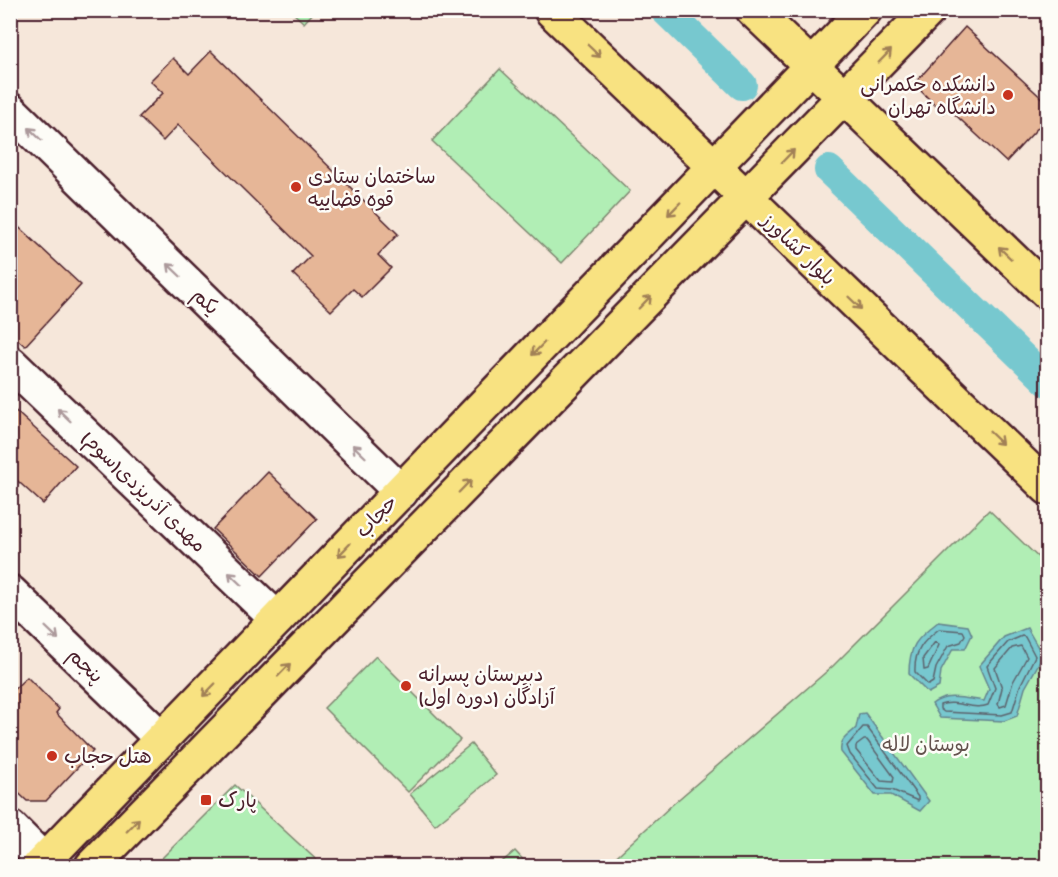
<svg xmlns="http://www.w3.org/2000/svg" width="1058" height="877" font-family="'Gochi Hand','Playpen Sans Arabic',sans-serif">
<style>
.green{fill:#b1eeb5;stroke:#7e8670;stroke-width:1.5}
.water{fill:#77c8cf;stroke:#65848d;stroke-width:1.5}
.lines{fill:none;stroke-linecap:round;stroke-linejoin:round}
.shore{stroke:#5c636d;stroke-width:1.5}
.canal{stroke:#77c8cf;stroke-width:30}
.building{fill:#e6b697;stroke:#4a1f2b;stroke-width:1.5}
.minor-casing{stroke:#4a1f2b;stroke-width:38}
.major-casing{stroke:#4a1f2b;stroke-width:38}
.minor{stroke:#fdfcf7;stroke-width:33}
.major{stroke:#f8e281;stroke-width:33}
.oneway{stroke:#a18056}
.oneway2{stroke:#ac999b}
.poi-dot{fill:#c8321e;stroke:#fdfcf7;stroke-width:2}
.labels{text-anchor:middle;stroke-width:5;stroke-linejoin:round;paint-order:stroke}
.poi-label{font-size:20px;fill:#4a1f2b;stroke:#fdfcf7;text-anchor:start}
.street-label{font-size:20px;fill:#4a1f2b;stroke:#fdfcf7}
.park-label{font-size:20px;fill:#64534e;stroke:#fdfcf7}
</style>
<rect width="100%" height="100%" fill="#f6e7da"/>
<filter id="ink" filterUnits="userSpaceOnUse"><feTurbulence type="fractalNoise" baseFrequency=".0167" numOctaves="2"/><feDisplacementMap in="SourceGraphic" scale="12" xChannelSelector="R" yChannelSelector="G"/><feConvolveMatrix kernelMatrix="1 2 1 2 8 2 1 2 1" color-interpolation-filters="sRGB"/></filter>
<g filter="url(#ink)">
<!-- green -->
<path class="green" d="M 291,11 L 315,11 L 304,23 Z
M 500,69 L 630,191 L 562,263 L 432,141 Z
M 989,510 L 1047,566 L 1047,866 L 606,866 L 673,804 L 833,666 Z
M 376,656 L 460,740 L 408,792 L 324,708 Z
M 471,744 L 496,775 L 435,825 L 410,794 Z
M 235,785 L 323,866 L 154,866 Z
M 515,851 L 529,866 L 497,866 Z"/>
<!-- water -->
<path class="water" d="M 938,622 L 968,626 L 972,635 L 965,649 L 953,649 L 941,671 L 939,687 L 928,693 L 909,674 C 909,646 916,639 938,622 Z
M 1027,628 L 1043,656 L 1025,688 L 1017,716 L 1004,721 L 940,718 L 932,704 C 947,692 966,699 984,701 L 989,689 L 979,666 L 1004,637 Z
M 865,713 L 929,801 L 920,811 L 891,795 L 875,795 L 841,752 C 839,738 849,736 856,728 L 859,714 Z"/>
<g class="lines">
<!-- shore -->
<path class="shore" d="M 939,629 L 963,631 L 965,635 L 961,642 L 948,646 L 936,668 L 933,682 L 928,685 L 915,672 C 914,651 923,641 939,629 Z
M 1022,636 L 1025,637 L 1035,656 L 1020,686 L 1012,712 L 1002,715 L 944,712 L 940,709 L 940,705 C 956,699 973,711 988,705 L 995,688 L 987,666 L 1008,642 Z
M 935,642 L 939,645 L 928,669 L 924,670 L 923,658 Z
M 1021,646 L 1027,657 L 1013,682 L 1006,705 L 1000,707 L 998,704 L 1002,688 L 995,668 L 1012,648 Z
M 863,727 L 867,727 L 918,797 L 918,801 L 892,790 L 878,789 L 850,754 L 847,746 Z
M 864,740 L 867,740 L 894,777 L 893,782 L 881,781 L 856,750 L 856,746 Z"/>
<!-- canal -->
<path class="canal" d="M 665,10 L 742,85
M 829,170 L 1048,382"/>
</g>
<!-- building -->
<path class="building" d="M 965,27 L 1047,103 L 1047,118 L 1006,162 L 948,108 L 943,113 L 914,84 Z
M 211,51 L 398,234 L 378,255 L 391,268 L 362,297 L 353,289 L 331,311 L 293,274 L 311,256 L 178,125 L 163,141 L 139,117 L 163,93 L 150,81 L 173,58 L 189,74 Z
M 10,219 L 81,285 L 25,346 L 10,333 Z
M 10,406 L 76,466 L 43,504 L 10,474 Z
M 268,472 L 317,519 L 262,576 L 213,529 Z
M 27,677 L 59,709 L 56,713 L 93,751 L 46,801 L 27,801 L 10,785 L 10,693 Z"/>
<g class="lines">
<defs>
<path id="minor" d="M 10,110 L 401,492
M 10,363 L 277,619
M 10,592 L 162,739
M 10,827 L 44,861"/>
<path id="major" d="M 551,10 L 1048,488
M 753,10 L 1048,293
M 39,866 L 865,10
M 92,866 L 929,10"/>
</defs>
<!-- minor casing -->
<use href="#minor" class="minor-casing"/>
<!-- major casing -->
<use href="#major" class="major-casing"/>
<!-- minor -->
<use href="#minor" class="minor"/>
<!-- major -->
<use href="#major" class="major"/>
</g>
<!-- one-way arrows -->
<defs><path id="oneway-shaft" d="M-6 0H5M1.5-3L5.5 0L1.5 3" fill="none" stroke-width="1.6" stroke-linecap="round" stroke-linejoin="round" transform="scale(1.5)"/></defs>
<g class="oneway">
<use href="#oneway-shaft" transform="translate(594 51) rotate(44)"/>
<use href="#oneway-shaft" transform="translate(885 56) rotate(-46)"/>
<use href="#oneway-shaft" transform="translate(788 156) rotate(-46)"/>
<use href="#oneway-shaft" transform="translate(674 209) rotate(134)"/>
<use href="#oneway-shaft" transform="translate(1005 253) rotate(-136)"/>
<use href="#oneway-shaft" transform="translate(645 302) rotate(-46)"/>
<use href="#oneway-shaft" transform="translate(855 303) rotate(44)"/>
<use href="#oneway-shaft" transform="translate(538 349) rotate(134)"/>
<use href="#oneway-shaft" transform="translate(996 438) rotate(44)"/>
<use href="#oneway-shaft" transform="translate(465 486) rotate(-46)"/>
<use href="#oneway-shaft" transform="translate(344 550) rotate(134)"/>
<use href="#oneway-shaft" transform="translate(284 670) rotate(-46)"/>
<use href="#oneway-shaft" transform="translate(209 690) rotate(134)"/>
<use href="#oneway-shaft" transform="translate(133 825) rotate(-46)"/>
</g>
<g class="oneway2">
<use href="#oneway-shaft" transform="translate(35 134) rotate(-136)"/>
<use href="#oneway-shaft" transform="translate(174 270) rotate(-136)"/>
<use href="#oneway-shaft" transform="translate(64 415) rotate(-136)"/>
<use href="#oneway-shaft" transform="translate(359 451) rotate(-136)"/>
<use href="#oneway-shaft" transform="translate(235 579) rotate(-136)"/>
<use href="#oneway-shaft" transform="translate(52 633) rotate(44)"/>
</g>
</g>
<!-- markers -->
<g class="poi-dot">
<circle cx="1008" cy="95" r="6"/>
<circle cx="296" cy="187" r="6"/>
<circle cx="406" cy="686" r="6"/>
<circle cx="52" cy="756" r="6"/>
<rect x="200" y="794" width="12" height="12" rx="3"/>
</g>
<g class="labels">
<!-- poi labels -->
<g class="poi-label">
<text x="996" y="91" text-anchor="end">دانشکده حکمرانی<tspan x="996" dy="23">دانشگاه تهران</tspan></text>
<text x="308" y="183">ساختمان ستادی<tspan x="308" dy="23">قوه قضاییه</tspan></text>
<text x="418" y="681">دبيرستان پسرانه<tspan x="418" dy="23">آزادگان (دوره اول)</tspan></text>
<text x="64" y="763">هتل حجاب</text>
<text x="218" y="807">پارک</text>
</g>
<!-- street labels -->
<g class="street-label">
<text transform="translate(799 249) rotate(44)" y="7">بلوار کشاورز</text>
<text transform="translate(206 301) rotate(44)" y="7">یکم</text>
<text transform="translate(144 491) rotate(44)" y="7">مهدی آذریزدی(سوم)</text>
<text transform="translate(376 516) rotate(-46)" y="7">حجاب</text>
<text transform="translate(86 665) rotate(44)" y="7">پنجم</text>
</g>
<!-- park labels -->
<g class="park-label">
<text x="926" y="751">بوستان لاله</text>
</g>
</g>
<!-- margin -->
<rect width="1058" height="877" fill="none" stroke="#fdfcf7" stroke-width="36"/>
<rect x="18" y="18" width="1022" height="841" fill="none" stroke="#4a1f2b" stroke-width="2" filter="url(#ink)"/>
</svg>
